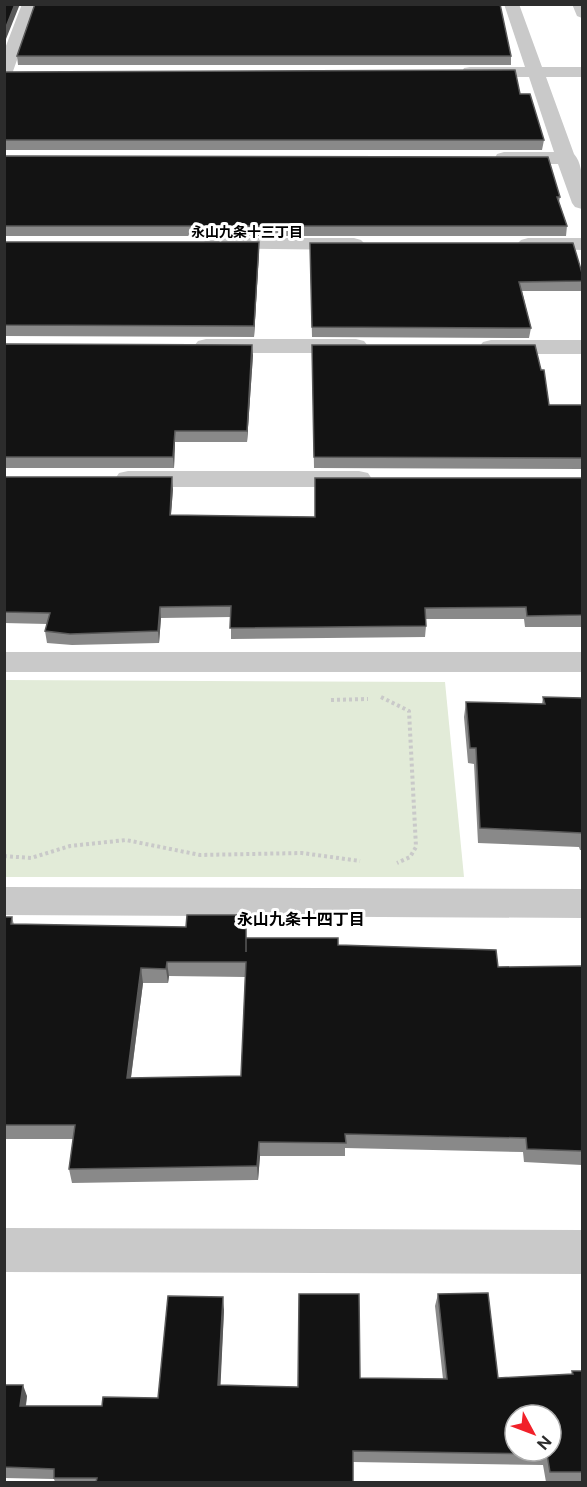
<svg xmlns="http://www.w3.org/2000/svg" width="587" height="1487" font-family="'Public Sans','Noto Sans JP',sans-serif">
<style>
.green{fill:#e2ebd8}
.lines{fill:none;stroke-linecap:round;stroke-linejoin:round}
.path{stroke:#c9c9c9;stroke-width:4;stroke-dasharray:3 3;stroke-linecap:butt}
.minor{fill:#c9c9c9;fill-rule:evenodd}
.wall{fill:#898989;fill-rule:evenodd}
.shaded-wall{fill:#5a5a5a}
.building{fill:#131313;stroke:#5a5a5a;stroke-width:1.5;fill-rule:evenodd}
.labels{text-anchor:middle;stroke-width:6;stroke-linejoin:round;paint-order:stroke}
.far-neighbourhood-label{font-size:14px;font-weight:bold;fill:#000;stroke:#fff}
.neighbourhood-label{font-size:16px;font-weight:bold;fill:#000;stroke:#fff}
</style>
<rect width="100%" height="100%" fill="#fff"/>
<!-- green -->
<path class="green" d="M 5,680 L 445,682 L 464,877 L 5,877 Z"/>
<g class="lines">
<!-- path -->
<path class="path" d="M 381,697 L 409,711 L 416,847 L 410,857 L 397,863
M 331,700 L 368,699
M 4,856 L 31,858 L 70,846 L 126,840 L 200,855 L 302,853 L 360,861"/>
<!-- minor -->
<path class="minor" d="M 22,4 L 37,4 L 12,74 L 4,79 L 4,51 Z
M 504,4 L 519,4 L 542,67 L 582,67 L 582,77 L 546,77 L 574,154 C 585,166 582,192 582,209 L 575,207 L 572,203 L 558,164 L 504,164 L 497,162 L 495,158 L 497,154 L 504,152 L 554,152 L 529,77 L 470,77 L 464,76 L 462,72 L 464,68 L 470,67 L 525,67 Z
M 572,4 L 582,4 L 582,18 L 577,16 Z
M 213,238 L 354,238 L 361,240 L 365,244 L 361,248 L 354,250 L 206,248 L 202,244 L 206,240 Z
M 528,238 L 582,238 L 582,250 L 521,248 L 517,244 L 521,240 Z
M 206,339 L 356,339 L 364,341 L 368,346 L 364,351 L 356,353 L 206,353 L 198,351 L 194,346 L 198,341 Z
M 491,340 L 582,340 L 582,354 L 491,354 L 483,352 L 479,347 L 483,342 Z
M 128,471 L 359,471 L 368,473 L 372,479 L 368,485 L 359,487 L 128,487 L 119,485 L 115,479 L 119,473 Z
M 4,652 L 582,652 L 582,672 L 4,672 Z
M 4,887 L 582,889 L 582,918 L 4,915 Z
M 4,1228 L 582,1230 L 582,1274 L 4,1272 Z"/>
</g>
<!-- wall -->
<path class="wall" d="M 17,56 L 511,56 L 511,65 L 18,65 Z
M 4,72 L 520,94 L 544,140 L 542,150 L 4,150 Z
M 4,156 L 560,197 L 559,202 L 567,226 L 566,236 L 4,236 Z
M 4,242 L 259,252 L 254,337 L 4,336 Z
M 310,243 L 582,273 L 582,291 L 522,291 L 531,328 L 529,338 L 312,337 Z
M 4,344 L 253,355 L 247,442 L 175,442 L 174,468 L 4,468 Z
M 312,345 L 549,405 L 582,405 L 582,469 L 314,468 Z
M 4,477 L 173,489 L 171,515 L 315,517 L 582,478 L 582,627 L 525,627 L 524,619 L 426,619 L 426,626 L 425,637 L 231,639 L 231,617 L 161,618 L 159,643 L 72,645 L 47,643 L 45,631 L 47,624 L 4,623 Z
M 543,697 L 582,698 L 582,850 L 580,850 L 579,847 L 478,843 L 474,764 L 468,763 L 464,717 L 466,702 L 542,704 Z
M 239,915 L 240,928 L 246,938 L 338,945 L 498,967 L 582,966 L 582,1165 L 524,1162 L 523,1152 L 345,1148 L 345,1156 L 260,1156 L 258,1180 L 72,1183 L 69,1169 L 73,1139 L 4,1139 L 4,917 L 12,917 L 14,925 L 186,927 ZM 169,976 L 245,977 L 241,1076 L 131,1078 L 143,983 L 168,983 Z
M 438,1294 L 498,1378 L 571,1375 L 572,1371 L 582,1371 L 582,1482 L 546,1482 L 543,1465 L 353,1462 L 353,1482 L 55,1482 L 54,1479 L 4,1478 L 4,1385 L 27,1396 L 26,1406 L 102,1406 L 158,1398 L 224,1310 L 220,1385 L 298,1387 L 360,1378 L 443,1379 L 435,1306 Z"/>
<!-- shaded-wall -->
<path class="shaded-wall" d="M 15,4 L 20,4 L 4,44 L 4,32 Z
M 259,242 L 259,252 L 254,337 L 254,326 Z
M 252,345 L 253,355 L 247,442 L 247,431 Z
M 175,431 L 175,442 L 174,468 L 173,457 Z
M 172,477 L 173,489 L 170,526 L 170,515 Z
M 160,607 L 161,618 L 159,643 L 158,631 Z
M 167,962 L 169,976 L 168,983 L 166,969 Z
M 141,968 L 143,983 L 129,1092 L 127,1078 Z
M 259,1142 L 260,1156 L 258,1180 L 257,1166 Z
M 223,1297 L 224,1310 L 220,1397 L 218,1385 Z
M 23,1385 L 27,1396 L 24,1417 L 20,1406 Z"/>
<!-- building -->
<path class="building" d="M 4,4 L 15,4 L 4,32 Z
M 35,4 L 500,4 L 511,56 L 17,56 Z
M 515,70 L 520,94 L 530,94 L 544,140 L 4,140 L 4,72 Z
M 4,156 L 548,157 L 560,197 L 557,197 L 567,226 L 4,226 Z
M 4,242 L 259,242 L 254,326 L 4,325 Z
M 310,243 L 573,243 L 582,273 L 582,281 L 519,282 L 531,328 L 312,327 Z
M 4,344 L 252,345 L 247,431 L 175,431 L 173,457 L 4,457 Z
M 312,345 L 535,345 L 541,370 L 544,370 L 549,405 L 582,405 L 582,458 L 314,457 Z
M 4,477 L 172,477 L 170,515 L 315,517 L 315,478 L 582,478 L 582,615 L 527,616 L 526,607 L 425,608 L 426,626 L 230,628 L 231,606 L 160,607 L 158,631 L 70,634 L 45,631 L 50,613 L 4,612 Z
M 543,697 L 582,698 L 582,833 L 480,828 L 476,748 L 470,748 L 466,702 L 545,704 Z
M 187,915 L 239,915 L 239,928 L 246,929 L 246,952 L 246,938 L 338,938 L 338,945 L 496,950 L 498,967 L 582,966 L 582,1151 L 527,1149 L 526,1138 L 345,1134 L 346,1143 L 259,1142 L 257,1166 L 69,1169 L 75,1125 L 4,1125 L 4,917 L 12,917 L 11,924 L 186,927 ZM 167,962 L 246,962 L 241,1076 L 127,1078 L 141,968 L 166,969 Z
M 488,1293 L 498,1378 L 573,1374 L 572,1371 L 582,1371 L 582,1472 L 550,1472 L 547,1454 L 353,1451 L 353,1482 L 96,1482 L 97,1478 L 54,1478 L 54,1469 L 4,1467 L 4,1385 L 23,1385 L 20,1406 L 102,1406 L 103,1397 L 158,1398 L 168,1296 L 223,1297 L 218,1385 L 298,1387 L 299,1294 L 359,1294 L 360,1378 L 447,1379 L 438,1294 ZM 515,1415 L 551,1415 L 551,1451 L 515,1451 Z"/>
<g class="labels">
<!-- far-neighbourhood labels -->
<g class="far-neighbourhood-label">
<text x="247" y="237">永山九条十三丁目</text>
</g>
<!-- neighbourhood labels -->
<g class="neighbourhood-label">
<text x="301" y="925">永山九条十四丁目</text>
</g>
</g>
<!-- border -->
<rect width="587" height="1487" fill="none" stroke="#2c2c2c" stroke-width="12"/>
<!-- north arrow -->
<g transform="translate(533 1433) rotate(131)"><circle r="28" fill="#ffffff" stroke="#ababab" stroke-width="1.5"/>
<path d="M0-4.5L10 22L0 15L-10 22Z" fill="#f12029"/>
<text y="-9" font-size="16" font-weight="bold" text-anchor="middle" fill="#2c2c2c">N</text>
</g>
</svg>
